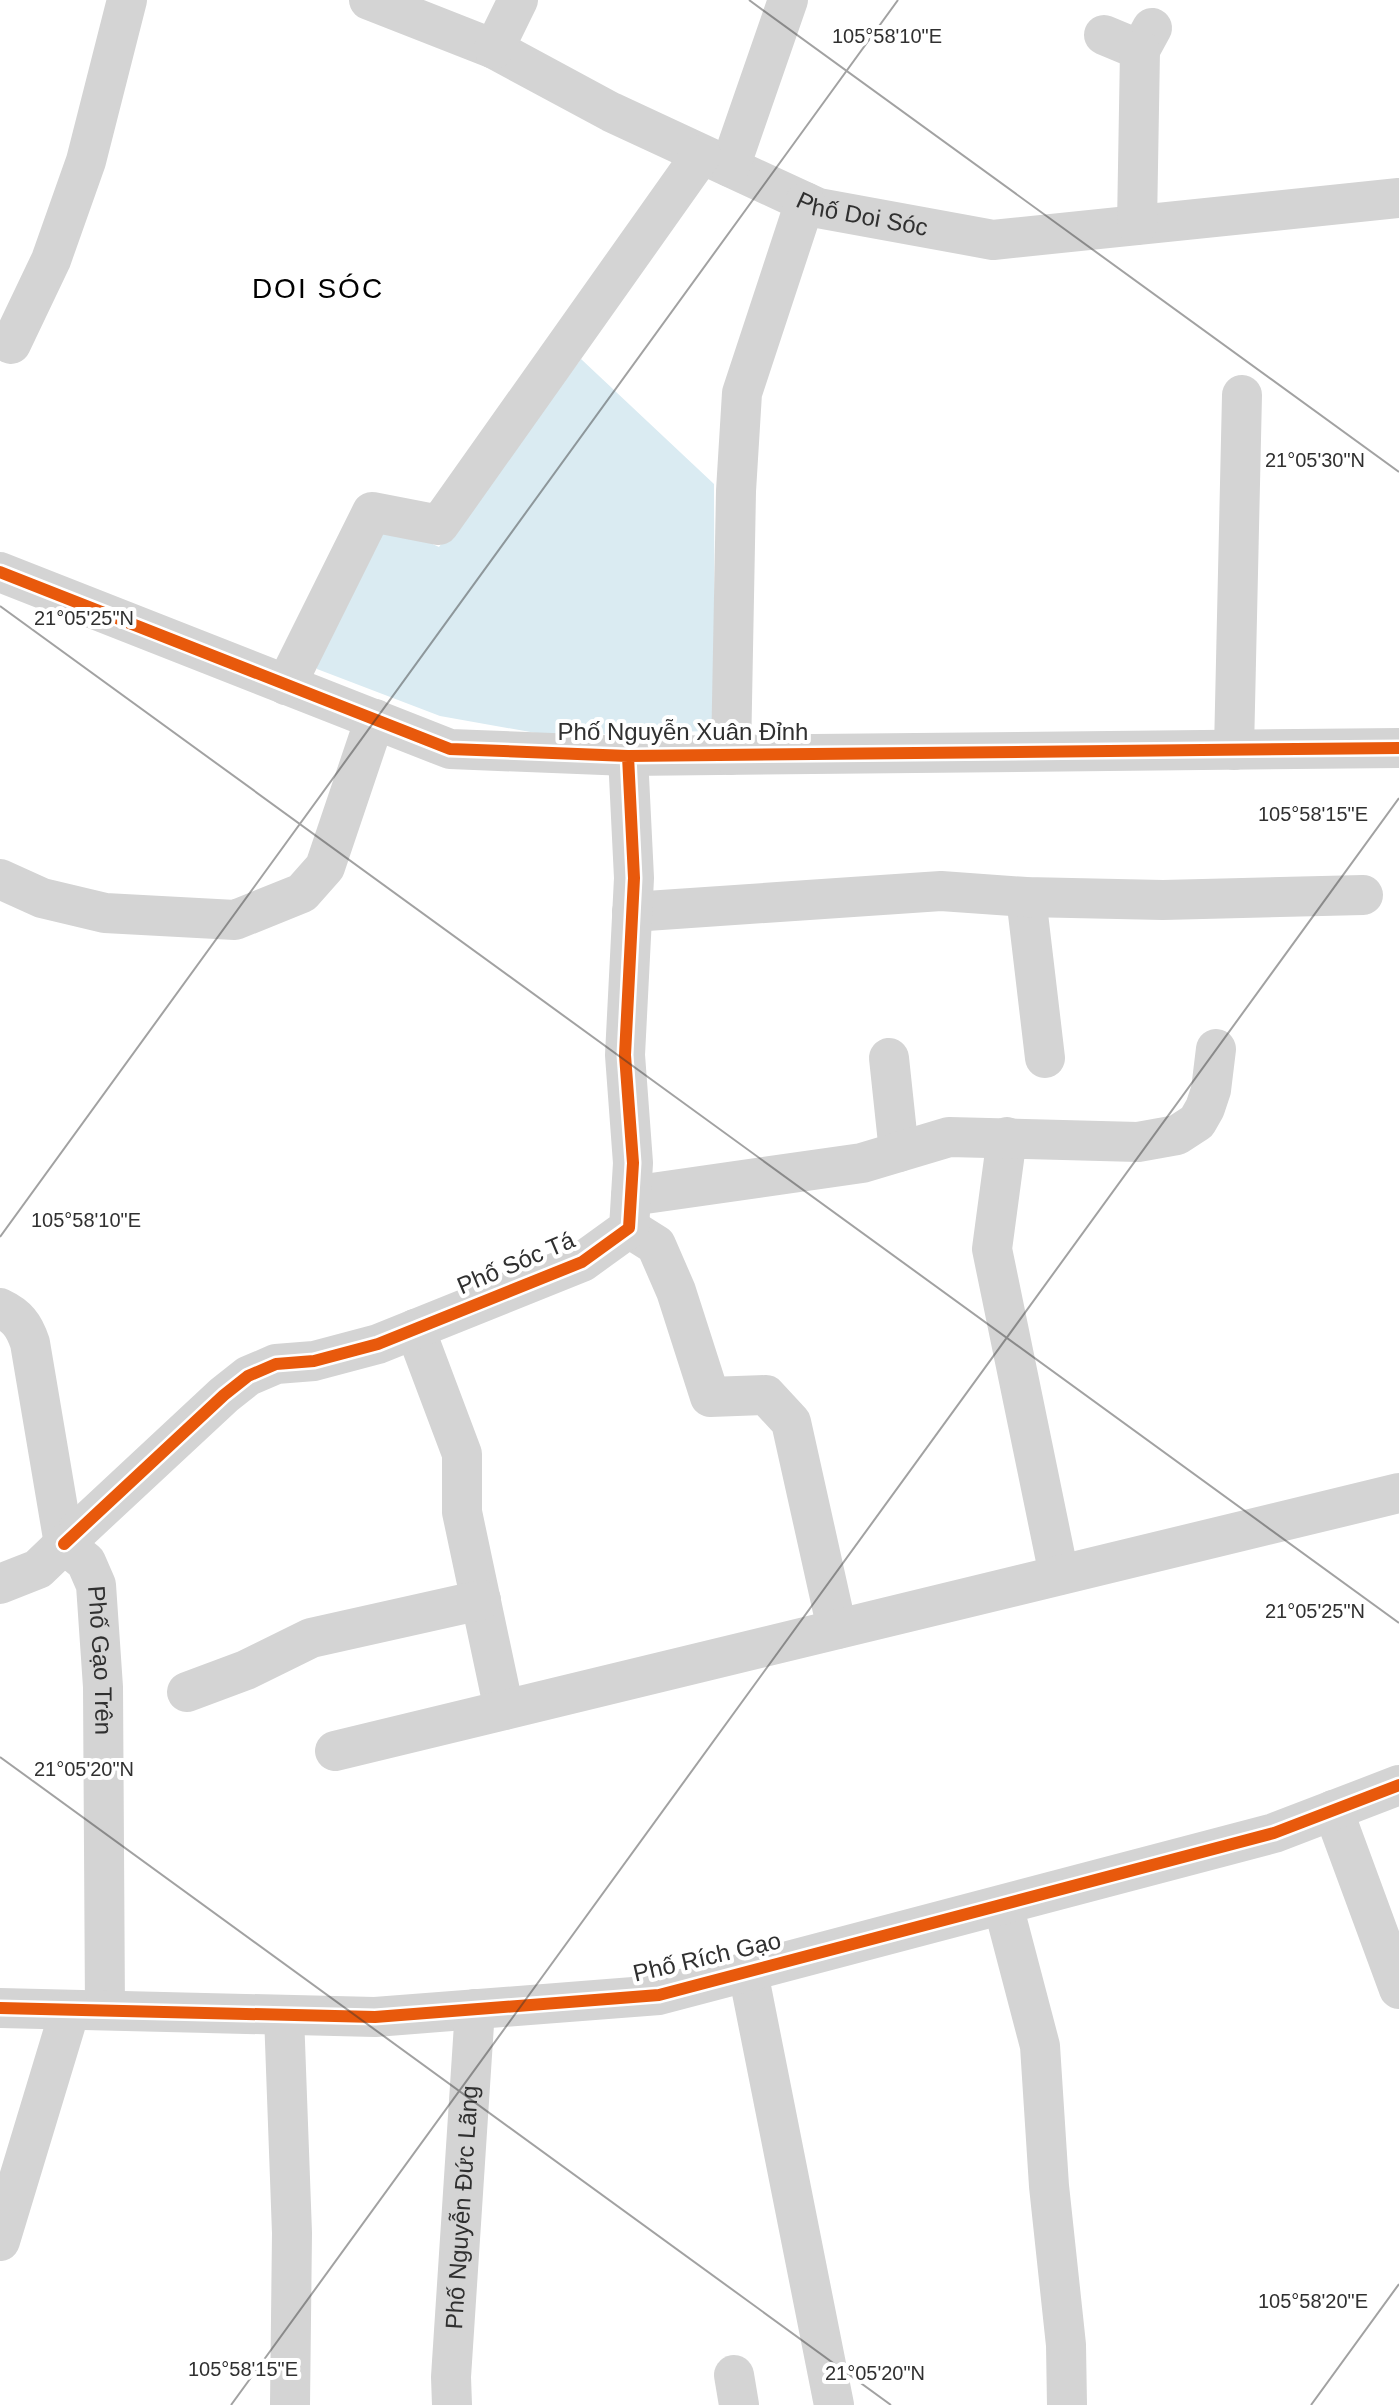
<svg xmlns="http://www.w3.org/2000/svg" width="1399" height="2405" font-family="Arial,sans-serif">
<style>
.water{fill:#daebf2}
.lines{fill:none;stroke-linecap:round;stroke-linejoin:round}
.minor{stroke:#d4d4d4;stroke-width:40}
.cycleway-casing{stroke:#fff;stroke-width:17}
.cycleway{stroke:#e8590c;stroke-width:12}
.ticks{fill:none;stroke:#303030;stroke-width:2;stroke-opacity:0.45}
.labels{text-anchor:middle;stroke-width:8;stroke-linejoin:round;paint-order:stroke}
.street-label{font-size:24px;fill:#303030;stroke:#fff}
.quarter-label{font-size:28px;letter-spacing:2px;fill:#000;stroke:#fff}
.ticks-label{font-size:20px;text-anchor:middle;fill:#303030;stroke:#fff;stroke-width:8;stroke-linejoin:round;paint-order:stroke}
</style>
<rect width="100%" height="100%" fill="#fff"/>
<!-- water -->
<path class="water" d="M581 359 714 484 715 723 707 731 553 736 440 716 317 669 312 654 387 523 439 547Z"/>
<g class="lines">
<!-- minor -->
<g class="minor">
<path id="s1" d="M369 0 494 49 611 112 818 208 993 240 1399 198"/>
<path d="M1104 35 1140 50 1152 28"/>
<path d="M494 49 518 0"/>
<path d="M730 167 788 0"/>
<path d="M1137 225 1140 50"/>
<path d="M11 344 51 260 86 161 127 0"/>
<path d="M0 572 450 749 628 756 1399 748"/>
<path d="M286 685 372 512 439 525 701 155"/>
<path d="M1234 750 1242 395"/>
<path d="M731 755 736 491 742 393 805 202"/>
<path d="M0 879 42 898 105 913 235 920 302 893 325 867 375 719"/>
<path d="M1026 897 1045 1058"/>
<path d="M632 912 941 891 1026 897 1163 900 1363 895"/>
<path d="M889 1058 899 1152"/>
<path d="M1007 1137 992 1249 1059 1575"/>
<path d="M631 1196 862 1163 949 1137 1138 1142 1177 1135 1197 1122 1205 1108 1211 1090 1216 1049"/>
<path d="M629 1228 656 1245 676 1291 710 1397 766 1395 791 1422 837 1629"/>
<path d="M0 1308C17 1316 24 1325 30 1343L64 1544"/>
<path d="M415 1329 462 1454V1512L504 1710"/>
<path d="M64 1544 224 1395 248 1376 276 1364 314 1361 378 1344 582 1262 629 1228 633 1163 625 1055 634 878 628 756"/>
<path id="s2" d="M0 1584 38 1569 64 1544 86 1562 96 1585 103 1687 105 2010"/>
<path d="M187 1692 246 1670 311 1638 481 1600"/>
<path d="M335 1751 1399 1493"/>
<path d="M1333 1810 1399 1989"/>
<path d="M1003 1905 1040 2046 1049 2186 1066 2345 1067 2405"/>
<path d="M748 1972 834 2405"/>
<path d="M0 2008 375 2017 659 1995 1274 1833 1399 1785"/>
<path d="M284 2015 292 2233 290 2405"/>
<path d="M0 2241 70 2010"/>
<path d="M734 2375 739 2405"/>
<path id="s3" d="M452 2405 451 2377 475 2009"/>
</g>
<!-- cycleway casing -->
<g class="cycleway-casing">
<path id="cycleway" d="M0 572 450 749 628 756 1399 748
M64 1544 224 1395 248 1376 276 1364 314 1361 378 1344 582 1262 629 1228 633 1163 625 1055 634 878 628 756
M0 2008 375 2017 659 1995 1274 1833 1399 1785"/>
</g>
<!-- cycleway -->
<use href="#cycleway" class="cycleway"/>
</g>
<!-- ticks -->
<path class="ticks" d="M749 0 1399 472M0 606 1399 1623M0 1237 898 0M0 1757 891 2405M231 2405 1399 798M1311 2405 1399 2284"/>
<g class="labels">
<!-- street labels -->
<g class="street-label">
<text dy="8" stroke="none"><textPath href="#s1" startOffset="540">Phố Doi Sóc</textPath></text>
<text x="683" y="740">Phố Nguyễn Xuân Đỉnh</text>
<text transform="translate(516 1263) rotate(-23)" y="8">Phố Sóc Tá</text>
<text dy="8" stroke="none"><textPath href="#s2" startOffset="206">Phố Gạo Trên</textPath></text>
<text transform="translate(707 1957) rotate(-13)" y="8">Phố Rích Gạo</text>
<text dy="8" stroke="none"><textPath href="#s3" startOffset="198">Phố Nguyễn Đức Lãng</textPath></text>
</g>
<!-- quarter labels -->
<g class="quarter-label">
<text x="318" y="298">DOI SÓC</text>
</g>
</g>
<g class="ticks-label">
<text x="887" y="43">105°58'10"E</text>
<text x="1315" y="467">21°05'30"N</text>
<text x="84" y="625">21°05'25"N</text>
<text x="1313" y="821">105°58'15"E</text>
<text x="86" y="1227">105°58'10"E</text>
<text x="1315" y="1618">21°05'25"N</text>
<text x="84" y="1776">21°05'20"N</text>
<text x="1313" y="2308">105°58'20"E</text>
<text x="243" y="2376">105°58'15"E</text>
<text x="875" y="2380">21°05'20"N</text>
</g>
</svg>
